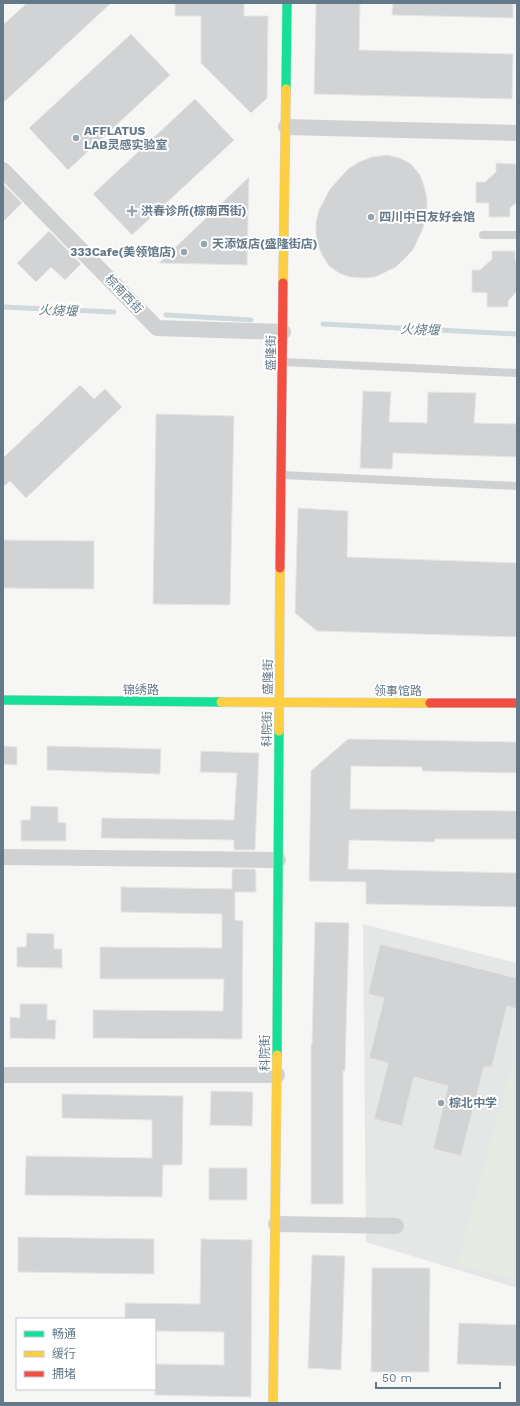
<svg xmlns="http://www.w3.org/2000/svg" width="520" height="1406" font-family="'Work Sans','Noto Sans SC',sans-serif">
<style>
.built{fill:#e5e6e6}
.park{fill:#e6eae3}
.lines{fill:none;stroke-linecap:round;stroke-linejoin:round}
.stream{stroke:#d0d9dc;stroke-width:5}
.building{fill:#d2d3d4;stroke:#e6e6e4}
.fast-casing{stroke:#d1d3d5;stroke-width:10}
.slow-casing{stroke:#d1d3d5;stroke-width:10}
.jam-casing{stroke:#d1d3d5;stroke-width:10}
.lane{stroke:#d0d1d2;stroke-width:8}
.street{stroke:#d0d1d2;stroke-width:16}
.fast{stroke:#16e098;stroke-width:9}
.slow{stroke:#ffcf43;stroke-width:9}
.jam{stroke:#f24e42;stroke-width:9}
.poi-dot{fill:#96a4ae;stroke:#fff;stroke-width:1.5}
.labels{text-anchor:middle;stroke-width:4;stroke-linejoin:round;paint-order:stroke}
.poi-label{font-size:12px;font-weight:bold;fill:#637888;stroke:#fff;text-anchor:start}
.street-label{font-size:12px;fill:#637888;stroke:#fff}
.water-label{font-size:13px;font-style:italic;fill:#5f7b84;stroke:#fff}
</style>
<rect width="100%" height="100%" fill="#f6f6f5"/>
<!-- built -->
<path class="built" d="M363 924 517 963V1288L366 1242Z"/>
<!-- park -->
<path class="park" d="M515 1052 517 1053V1280L457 1264Z"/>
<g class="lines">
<!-- stream -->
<path class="stream" d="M3 307 114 312
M166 315 251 320
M323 324 517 334"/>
</g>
<!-- building -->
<path class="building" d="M27 3H111L3 103V25Z
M175 3H244V16H268L267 98 251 113 201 63V16H175Z
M316 3H360L359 50 513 54 512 99 314 94Z
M393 3H513V18L392 15Z
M131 34 170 75 68 170 29 128Z
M195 99 234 140 132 235 93 194Z
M386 155 400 158 411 164 420 175 424 186 427 198V213L423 228 413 250 396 267 375 277 363 278 350 277 339 273 329 266 322 255 318 245 316 234V222L319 210 330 189 348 169 359 162 372 157Z
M496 163 516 164 517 202 510 208V217H489V203H476V182H485L496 172Z
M249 177 247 265 159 263Z
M3 184 22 203 3 222Z
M49 231 81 264 65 280 51 267 36 282 17 263Z
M492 251H515V260L517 262V291L508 301V307H487V293L472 292V270H480L492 259Z
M80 385 94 399 105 389 122 407 26 498 10 481 3 487V458Z
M363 391 391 392 389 422 427 423 428 392 476 393 474 423 517 424V457L393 453 392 469 360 468Z
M156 414 234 416 230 605 153 604Z
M298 508 348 511 347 557 517 563V637L317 631 295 613Z
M3 540 94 541V589L3 588Z
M348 739 517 742V773L422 771V767L351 766 350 809 517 811V839H435L434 842 349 840 348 869 517 873V907L366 904V882L309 881 311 771Z
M3 746 17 747V765L3 764Z
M47 746 161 749 160 774 47 770Z
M201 751 259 753 255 850H234V840L101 838 102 818 234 820 237 773 200 772Z
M31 806 58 807V822L66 823V841H21V820H30Z
M234 869H255V871H256V892H235V920L243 921 242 1039 93 1038V1010L223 1011 224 979H100V947L222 948V914L121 912V887L232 889V870Z
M315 922 349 923 345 1071H343V1204H311V1044H312Z
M27 933 54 934V949H62V968L17 967V947H26Z
M380 944 517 978V1009L507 1006 492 1067H484L461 1156 433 1149 448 1086 414 1077 402 1126 374 1119 388 1063 369 1058 384 998 368 994Z
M20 1004H47V1020H56L55 1039 10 1038V1017L20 1018Z
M211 1091 253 1092 252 1126 210 1125Z
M62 1094 183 1096 182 1165H163L162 1197 25 1195 26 1156 152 1158V1120L62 1118Z
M209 1168H247V1200H209Z
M18 1237 154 1239V1274L18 1272Z
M201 1239 252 1240 251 1397 155 1395V1364L224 1365V1332L155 1331V1319H125V1303L200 1304Z
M312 1255 345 1256 341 1370 308 1368Z
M372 1268H430L429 1372H371Z
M459 1323 517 1325V1366L457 1364Z"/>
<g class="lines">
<!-- fast casing -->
<g class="fast-casing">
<path id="fast" d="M286 89 287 3
M3 700 221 702
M277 1055 279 731"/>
</g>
<!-- slow casing -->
<g class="slow-casing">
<path id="slow" d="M283 283 286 89
M221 702 430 703
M279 731 280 568
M273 1403 277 1055"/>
</g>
<!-- jam casing -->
<g class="jam-casing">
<path id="jam" d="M280 568 283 283
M430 703H517"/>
</g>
<!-- lane -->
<path class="lane" d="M483 235H517
M284 362 517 373
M282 475 517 486"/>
<!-- street -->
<path class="street" d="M286 127 517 133
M3 170 157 328 283 332
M3 857 278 860
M3 1075H277
M276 1224 396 1226"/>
<!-- fast -->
<use href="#fast" class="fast"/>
<!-- slow -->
<use href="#slow" class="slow"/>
<!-- jam -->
<use href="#jam" class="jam"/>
</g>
<!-- markers -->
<g class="poi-dot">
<circle cx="76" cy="138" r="4"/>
<path d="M130 205h4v4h4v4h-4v4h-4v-4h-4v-4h4z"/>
<circle cx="371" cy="217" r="4"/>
<circle cx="204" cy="244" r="4"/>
<circle cx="184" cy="252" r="4"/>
<circle cx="441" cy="1103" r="4"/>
</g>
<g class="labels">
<!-- poi labels -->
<g class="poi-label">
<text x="84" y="135">AFFLATUS<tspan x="84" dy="14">LAB灵感实验室</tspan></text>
<text x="141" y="215">洪春诊所(棕南西街)</text>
<text x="379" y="221">四川中日友好会馆</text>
<text x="212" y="248">天添饭店(盛隆街店)</text>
<text x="176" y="256" text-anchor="end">333Cafe(美领馆店)</text>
<text x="449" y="1107">棕北中学</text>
</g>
<!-- street labels -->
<g class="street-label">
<text transform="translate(124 294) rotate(46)" y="4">棕南西街</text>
<text transform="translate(271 353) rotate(-89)" y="4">盛隆街</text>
<text transform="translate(268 677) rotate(-89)" y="4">盛隆街</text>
<text x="141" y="694">锦绣路</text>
<text x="398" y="695">领事馆路</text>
<text transform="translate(267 729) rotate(-89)" y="4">科院街</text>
<text transform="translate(265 1053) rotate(-90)" y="4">科院街</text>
</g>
<!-- water labels -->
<g class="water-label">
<text transform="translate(58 310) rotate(3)" y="5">火烧堰</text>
<text transform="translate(420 329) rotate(3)" y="5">火烧堰</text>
</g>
</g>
<!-- border -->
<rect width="520" height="1406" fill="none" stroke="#637888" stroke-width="8"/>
<!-- legend -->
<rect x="16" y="1318" width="140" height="72" fill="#ffffff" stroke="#c1c9cf"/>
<rect x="24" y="1331" width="20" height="6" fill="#16e098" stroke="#c1c9cf"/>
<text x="52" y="1338" font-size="12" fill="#637888">畅通</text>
<rect x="24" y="1351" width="20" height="6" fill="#ffcf43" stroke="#c1c9cf"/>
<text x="52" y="1358" font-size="12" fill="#637888">缓行</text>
<rect x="24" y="1371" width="20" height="6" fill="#f24e42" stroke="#c1c9cf"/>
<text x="52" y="1378" font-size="12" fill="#637888">拥堵</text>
<!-- scale -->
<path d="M376 1382v6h124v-6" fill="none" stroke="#637888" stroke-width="2"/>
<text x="382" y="1382" font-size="12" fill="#637888" stroke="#ffffff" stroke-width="3" paint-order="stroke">50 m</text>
</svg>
